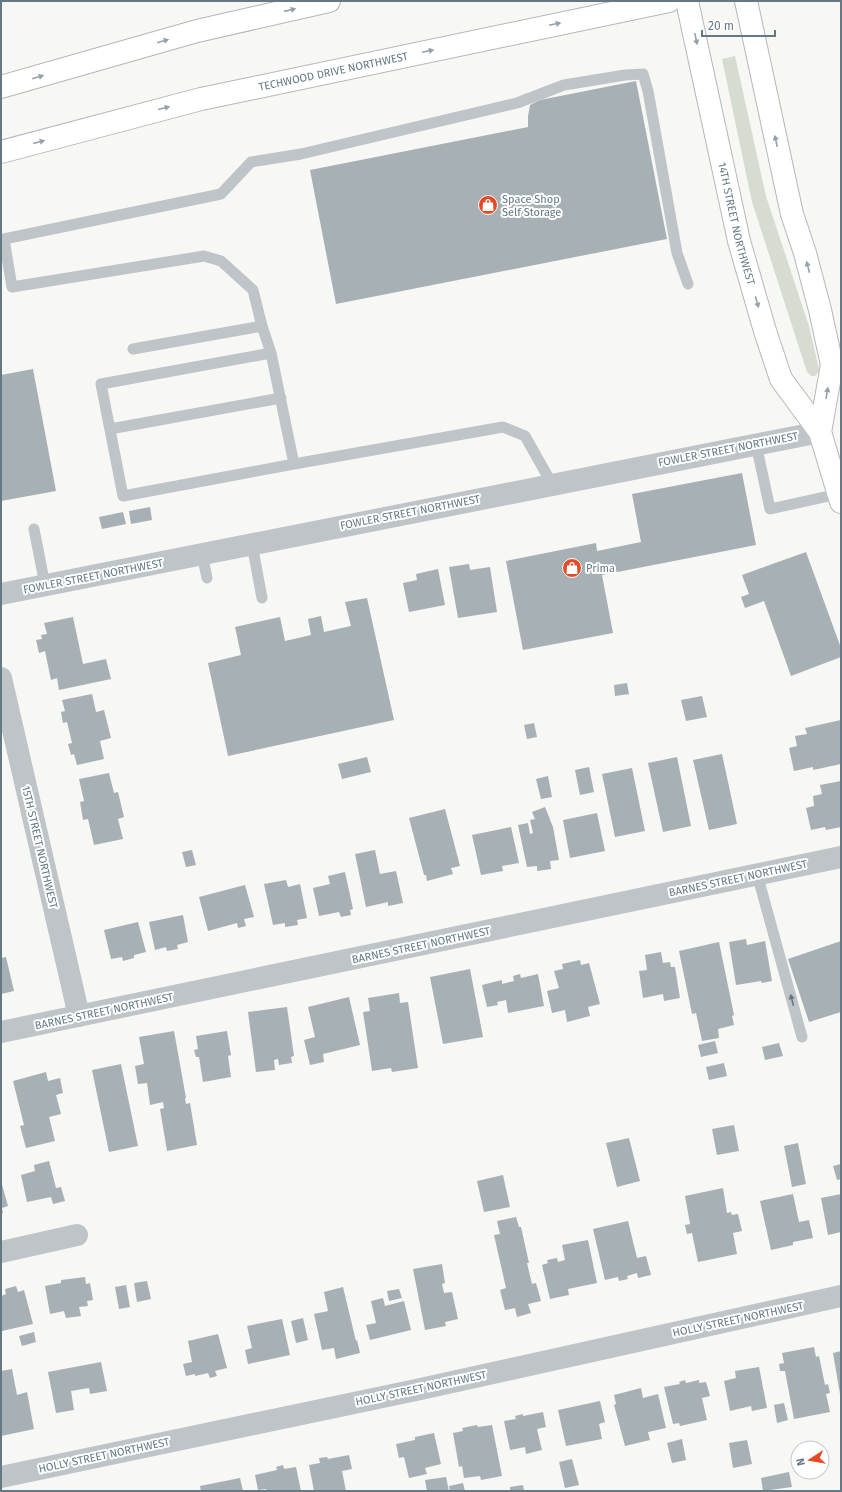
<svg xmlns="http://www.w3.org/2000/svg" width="842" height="1492" font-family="'Fira Sans',sans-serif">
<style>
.green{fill:#d7dcd3}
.building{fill:#a7b0b5}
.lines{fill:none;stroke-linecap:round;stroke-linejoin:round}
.secondary-casing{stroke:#b2b8bc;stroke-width:24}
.primary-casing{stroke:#b3b8bc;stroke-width:24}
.highway-casing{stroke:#b3b7ba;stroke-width:24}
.lane{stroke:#bfc4c8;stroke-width:11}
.street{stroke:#bfc4c8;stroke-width:22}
.secondary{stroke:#fff;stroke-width:22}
.primary{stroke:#fff;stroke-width:22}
.highway{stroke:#fff;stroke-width:22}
.oneway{fill:#93a1aa}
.oneway2{fill:#657985}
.labels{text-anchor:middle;stroke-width:4;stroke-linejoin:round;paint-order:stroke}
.street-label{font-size:11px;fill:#657985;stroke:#fff}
.poi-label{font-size:11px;fill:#657985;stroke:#fff;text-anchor:start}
</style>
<rect width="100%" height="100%" fill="#f7f7f4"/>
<!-- green -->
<path class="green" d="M735 56 766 196 809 326 819 369V372L815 376H811L807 372 752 202 722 59Z"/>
<!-- building -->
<path class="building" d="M636 81 667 239 336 304 310 170 528 127V116L530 105 540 100Z
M33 369 56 491 1 501V375Z
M742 473 756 545 602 575 613 633 523 650 506 561 596 543 597 551 641 542 632 494Z
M150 507 152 520 131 524 129 511Z
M123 512 126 524 102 529 99 517Z
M806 552 841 648V657L791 676 764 601 745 608 741 597 749 594 742 575Z
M469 564 470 570 490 567 497 612 458 618 449 567Z
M438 569 445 605 409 612 403 583 417 580 416 574Z
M367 598 394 720 228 756 208 663 241 655 235 627 280 617 285 641 311 635 308 619 321 616 324 632 351 626 345 602Z
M73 617 83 664 106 659 111 679 59 690 57 678 51 680 45 651 39 653 36 640 42 639 41 635 47 634 44 623Z
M627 683 629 694 615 696 614 685Z
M92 694 96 712 104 710 111 738 100 741 104 759 77 765 74 754 71 755 68 744 72 743 67 722 63 723 61 712 65 711 62 700Z
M702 696 707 717 686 721 681 700Z
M841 720V764L813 770V767L794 771 789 748 797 746 795 736 807 734 805 728Z
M534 723 537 737 527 739 524 725Z
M722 754 737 824 709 830 693 760Z
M367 757 371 772 342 779 338 764Z
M677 757 691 826 663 832 648 763Z
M589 767 594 792 580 795 575 770Z
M632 768 645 831 615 837 602 774Z
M109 773 114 793 118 792 124 817 118 819 123 839 94 845 88 819 83 820 80 802 84 801 79 779Z
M548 776 552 797 541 799 536 779Z
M841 781V827L826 830 825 827 811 830 806 808 814 806 813 796 822 794 820 785Z
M545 807 553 827 559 860 550 861 551 869 537 871V866L527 867 518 825 528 823 530 834 533 833 530 820 535 819 532 812Z
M445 809 460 866 451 868 453 874 427 881 426 875H424L409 818Z
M597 813 605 851 570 858 563 820Z
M511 827 519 863 502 866 503 871 481 875 472 835Z
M192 850 196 865 186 867 182 852Z
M375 850 380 874 396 871 403 903 388 906V902L366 907 355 854Z
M345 872 353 909 350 910 351 915 341 917 339 912 319 916 313 888 330 884 328 876Z
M286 880 288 887 300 884 307 918 297 920 298 925 285 927V923L273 925 264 884Z
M245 885 254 917 244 919 246 926 238 928 237 923 208 931 199 897Z
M183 915 188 942 177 945 178 949 167 951 166 947 155 950 149 922Z
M138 922 146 952 134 955V958L123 961 122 957 111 959 104 930Z
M746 939 747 945 765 941 772 981 762 983 761 981 736 985 729 942Z
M841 941V1012L809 1022 788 959Z
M719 942 734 1015 732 1016 734 1025 718 1029 719 1038 702 1041 696 1013 692 1014 679 951Z
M661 952 663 963 670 962 671 967H675L680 998 664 1001 663 994 643 998 639 971 647 970 645 955Z
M6 957 14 991 1 994V958Z
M580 960 581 965 589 963 600 1004 588 1007 590 1016 567 1022 565 1010 552 1013 547 991 559 988 554 971 563 969 562 964Z
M470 969 483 1037 443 1044 430 977Z
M520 974 521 978 538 974 544 1006 508 1013 506 1000 497 1002 498 1005 487 1007 482 985 502 980V984L514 981 513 976Z
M399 993 400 1003 408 1002 418 1068 392 1072 391 1068 372 1071 363 1012 370 1011 368 998Z
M349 997 360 1045 323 1054 324 1062 310 1065 304 1040 315 1037 308 1007Z
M287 1007 294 1056 291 1057 292 1063 279 1065 278 1059 274 1060 275 1070 256 1072 248 1012Z
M174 1031 186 1098H185L186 1104 190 1103 197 1145 167 1151 160 1109 164 1108 163 1102 150 1105 147 1083 138 1084 135 1066 144 1064 139 1037Z
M227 1031 231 1055 228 1056 231 1077 203 1082 199 1057H196L194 1050 198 1049 196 1036Z
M715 1041 718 1053 701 1057 698 1045Z
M779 1043 783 1056 765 1060 762 1047Z
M724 1063 727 1076 709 1080 706 1067Z
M121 1064 138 1146 109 1152 92 1070Z
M46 1072 48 1081 60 1078 63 1093 56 1095 61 1114 49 1117 55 1141 26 1148 20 1126 24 1125 13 1081Z
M734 1125 739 1151 717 1155 712 1129Z
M629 1138 640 1181 617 1187 606 1143Z
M798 1143 806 1184 792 1187 784 1146Z
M49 1161 56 1188 61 1187 65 1201 53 1204 51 1197 27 1202 21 1175 35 1171 34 1165Z
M841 1164V1179L837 1180 833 1166Z
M503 1175 510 1207 484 1212 477 1181Z
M1 1181 8 1206 2 1208 3 1213H1Z
M723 1188 727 1213 731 1212 732 1215 738 1214 742 1231 733 1233 737 1254 698 1262 692 1233 687 1234 685 1225 690 1224 685 1196Z
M793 1194 799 1222 809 1220 813 1238 793 1242V1245L771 1250 760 1201Z
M841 1194V1232L828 1235 821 1198Z
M516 1217 519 1227H521L529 1263H527L532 1284 536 1283 541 1301 528 1304 531 1313 517 1317 515 1308 505 1310 500 1290 506 1288 494 1235 500 1234 497 1221Z
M628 1221 637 1258 646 1256 651 1275 638 1278 637 1273 627 1276 628 1279 619 1281 618 1277 605 1280 593 1229Z
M588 1240 597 1283 568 1289 569 1295 550 1299 542 1265 548 1263 547 1260 557 1258 558 1262 565 1260 562 1245Z
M442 1264 445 1283 442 1284 444 1293 452 1292 458 1319 445 1322 446 1326 425 1330 413 1269Z
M85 1277 86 1284 90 1283 93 1300 87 1301 88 1306 79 1307 81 1316 66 1318 64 1311 50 1314 45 1286 61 1283V1280Z
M147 1281 151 1299 137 1302 134 1283Z
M126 1285 130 1307 119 1309 115 1287Z
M16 1286 18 1292 24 1290 33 1324 2 1331 1 1325V1296L6 1294 5 1289Z
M343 1287 356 1341 357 1340 360 1353 336 1359 334 1348 322 1350 314 1314 328 1311 324 1292Z
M399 1289 402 1298 389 1301 387 1291Z
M383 1298 385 1306 404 1301 411 1330 370 1340 366 1325 376 1323 371 1301Z
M303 1318 308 1340 296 1343 291 1321Z
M282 1319 290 1355 248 1364 245 1350 252 1348 247 1326Z
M34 1332 36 1342 22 1346 19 1336Z
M218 1334 227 1368 215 1371 217 1376 210 1378 208 1373 195 1376V1374L186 1376 183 1364 192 1362 188 1341Z
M814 1347 816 1357 819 1356 825 1385 828 1384 830 1393 826 1394 830 1412 794 1419 785 1371H780L779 1364 784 1363 782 1353Z
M841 1351V1394H840L833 1353Z
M101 1362 107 1391 90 1394 89 1388 71 1391 74 1410 56 1413 48 1372Z
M759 1367 767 1408 752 1411 751 1406 730 1411 724 1381 736 1378 735 1371Z
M12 1369 17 1395 27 1392 34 1429 1 1436V1371Z
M685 1380 686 1383 699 1380V1383L706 1382 710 1396 702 1398 707 1420 680 1426 679 1423 673 1424 664 1387 680 1384 679 1382Z
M641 1388 643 1398 658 1394 666 1428 648 1432 650 1440 625 1446 614 1405 616 1404 614 1395Z
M600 1401 605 1422 599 1424 602 1439 566 1446 558 1410Z
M784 1403 788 1420 777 1423 774 1405Z
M543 1412 546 1427 537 1429 542 1450 526 1454 525 1447 510 1450 504 1421 516 1419 515 1416 523 1414V1416Z
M477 1425 478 1427 492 1425 502 1476 481 1480 480 1476 464 1478 462 1466 459 1467 453 1433 463 1431 462 1428Z
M434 1433 441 1464 425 1468 427 1474 409 1478 404 1457 399 1458 396 1444 415 1440V1437Z
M682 1439 686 1460 672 1463 667 1443Z
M747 1440 752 1464 733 1468 729 1443Z
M349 1455 352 1469 342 1471 346 1491H314L309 1465 320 1463 319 1458 327 1457 328 1459Z
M572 1459 579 1485 565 1488 559 1462Z
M283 1465 284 1469 296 1467 301 1491H267L266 1489 258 1490 255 1475 277 1470 276 1467Z
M789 1472 792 1487 763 1491 761 1478Z
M446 1477 449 1491H427L425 1480Z
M240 1478 243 1491H201L200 1486Z
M463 1483 465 1491H450L449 1486Z
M523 1485 524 1491H510V1487Z"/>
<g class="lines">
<!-- secondary casing -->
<g class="secondary-casing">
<g id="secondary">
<path id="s1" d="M1 152 201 99 669 1"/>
</g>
</g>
<!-- primary casing -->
<g class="primary-casing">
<g id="primary">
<path id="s2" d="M687 1 739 241 765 331 781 379 820 432 841 502"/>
<path d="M746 1 792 214 805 253 820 310 832 365 820 432"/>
</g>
</g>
<!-- highway casing -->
<g class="highway-casing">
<path id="highway" d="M1 87 197 31 329 1"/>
</g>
<!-- lane -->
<path class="lane" d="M133 349 262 326
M271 353 101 384 123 496 294 464 503 427 525 436 552 484
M110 429 281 398
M756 444 770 509 838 494
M294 464 271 353 262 326 253 290 221 261 204 256 12 287 4 239 221 194 251 162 301 154 517 103 564 85 625 75 643 74 648 91 677 253 688 284
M34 529 45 585
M252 544 262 598
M202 554 207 578
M757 874 802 1037"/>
<!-- street -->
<path class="street" d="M1 594 820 432
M1 678 79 1016
M1 1032 841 857
M1 1252 77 1235
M1 1477 416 1390 841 1296"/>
<!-- secondary -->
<use href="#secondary" class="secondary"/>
<!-- primary -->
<use href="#primary" class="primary"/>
<!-- highway -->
<use href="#highway" class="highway"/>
</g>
<!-- one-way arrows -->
<defs><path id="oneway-solid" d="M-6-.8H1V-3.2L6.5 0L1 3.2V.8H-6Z"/></defs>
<g class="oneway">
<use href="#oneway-solid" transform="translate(290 10) rotate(-13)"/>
<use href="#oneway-solid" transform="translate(555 24) rotate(-12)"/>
<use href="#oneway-solid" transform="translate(696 39) rotate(78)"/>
<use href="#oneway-solid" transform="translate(163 41) rotate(-16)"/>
<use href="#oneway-solid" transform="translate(428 51) rotate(-12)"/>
<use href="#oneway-solid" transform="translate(38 77) rotate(-16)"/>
<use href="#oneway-solid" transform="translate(164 108) rotate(-14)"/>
<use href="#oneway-solid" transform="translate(776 141) rotate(-102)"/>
<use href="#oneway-solid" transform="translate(39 142) rotate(-15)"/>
<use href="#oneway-solid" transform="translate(808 267) rotate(-105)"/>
<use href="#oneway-solid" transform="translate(757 302) rotate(74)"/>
<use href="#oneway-solid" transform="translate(827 393) rotate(-80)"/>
</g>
<use class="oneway2" href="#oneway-solid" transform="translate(792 1000) rotate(-105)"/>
<!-- icons -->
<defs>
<g id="shop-disc" transform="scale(1)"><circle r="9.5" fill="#e64a25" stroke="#fff"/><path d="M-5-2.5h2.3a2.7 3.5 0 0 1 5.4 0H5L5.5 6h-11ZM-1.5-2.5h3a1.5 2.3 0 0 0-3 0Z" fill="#fff"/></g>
</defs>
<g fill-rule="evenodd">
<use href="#shop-disc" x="488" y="205"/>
<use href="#shop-disc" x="572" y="568"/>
</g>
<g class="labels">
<!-- street labels -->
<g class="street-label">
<text dy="4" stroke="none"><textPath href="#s1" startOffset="342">TECHWOOD DRIVE NORTHWEST</textPath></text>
<text dy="4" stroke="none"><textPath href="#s2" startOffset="228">14TH STREET NORTHWEST</textPath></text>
<text transform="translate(728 449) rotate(-11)" y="4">FOWLER STREET NORTHWEST</text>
<text transform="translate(410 512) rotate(-11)" y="4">FOWLER STREET NORTHWEST</text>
<text transform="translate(93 576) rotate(-11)" y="4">FOWLER STREET NORTHWEST</text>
<text transform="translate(40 847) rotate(77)" y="4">15TH STREET NORTHWEST</text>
<text transform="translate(738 878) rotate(-12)" y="4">BARNES STREET NORTHWEST</text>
<text transform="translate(421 945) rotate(-12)" y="4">BARNES STREET NORTHWEST</text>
<text transform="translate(104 1011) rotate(-12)" y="4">BARNES STREET NORTHWEST</text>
<text transform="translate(738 1319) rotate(-12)" y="4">HOLLY STREET NORTHWEST</text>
<text transform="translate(421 1388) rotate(-12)" y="4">HOLLY STREET NORTHWEST</text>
<text transform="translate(104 1455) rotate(-12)" y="4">HOLLY STREET NORTHWEST</text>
</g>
<!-- poi labels -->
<g class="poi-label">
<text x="502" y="203">Space Shop<tspan x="502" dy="13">Self Storage</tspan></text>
<text x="586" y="572">Prima</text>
</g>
</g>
<!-- border -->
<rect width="842" height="1492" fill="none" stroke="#657985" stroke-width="4"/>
<!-- north arrow -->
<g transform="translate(810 1460) rotate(258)"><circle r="19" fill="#ffffff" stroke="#c1c9ce"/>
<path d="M0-3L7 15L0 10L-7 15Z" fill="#e64a25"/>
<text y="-6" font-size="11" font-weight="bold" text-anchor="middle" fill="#657985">N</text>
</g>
<!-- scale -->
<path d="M702 30v6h73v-6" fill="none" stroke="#657985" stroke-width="2"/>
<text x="708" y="30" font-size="12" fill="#657985" stroke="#ffffff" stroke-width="3" paint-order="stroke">20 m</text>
</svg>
